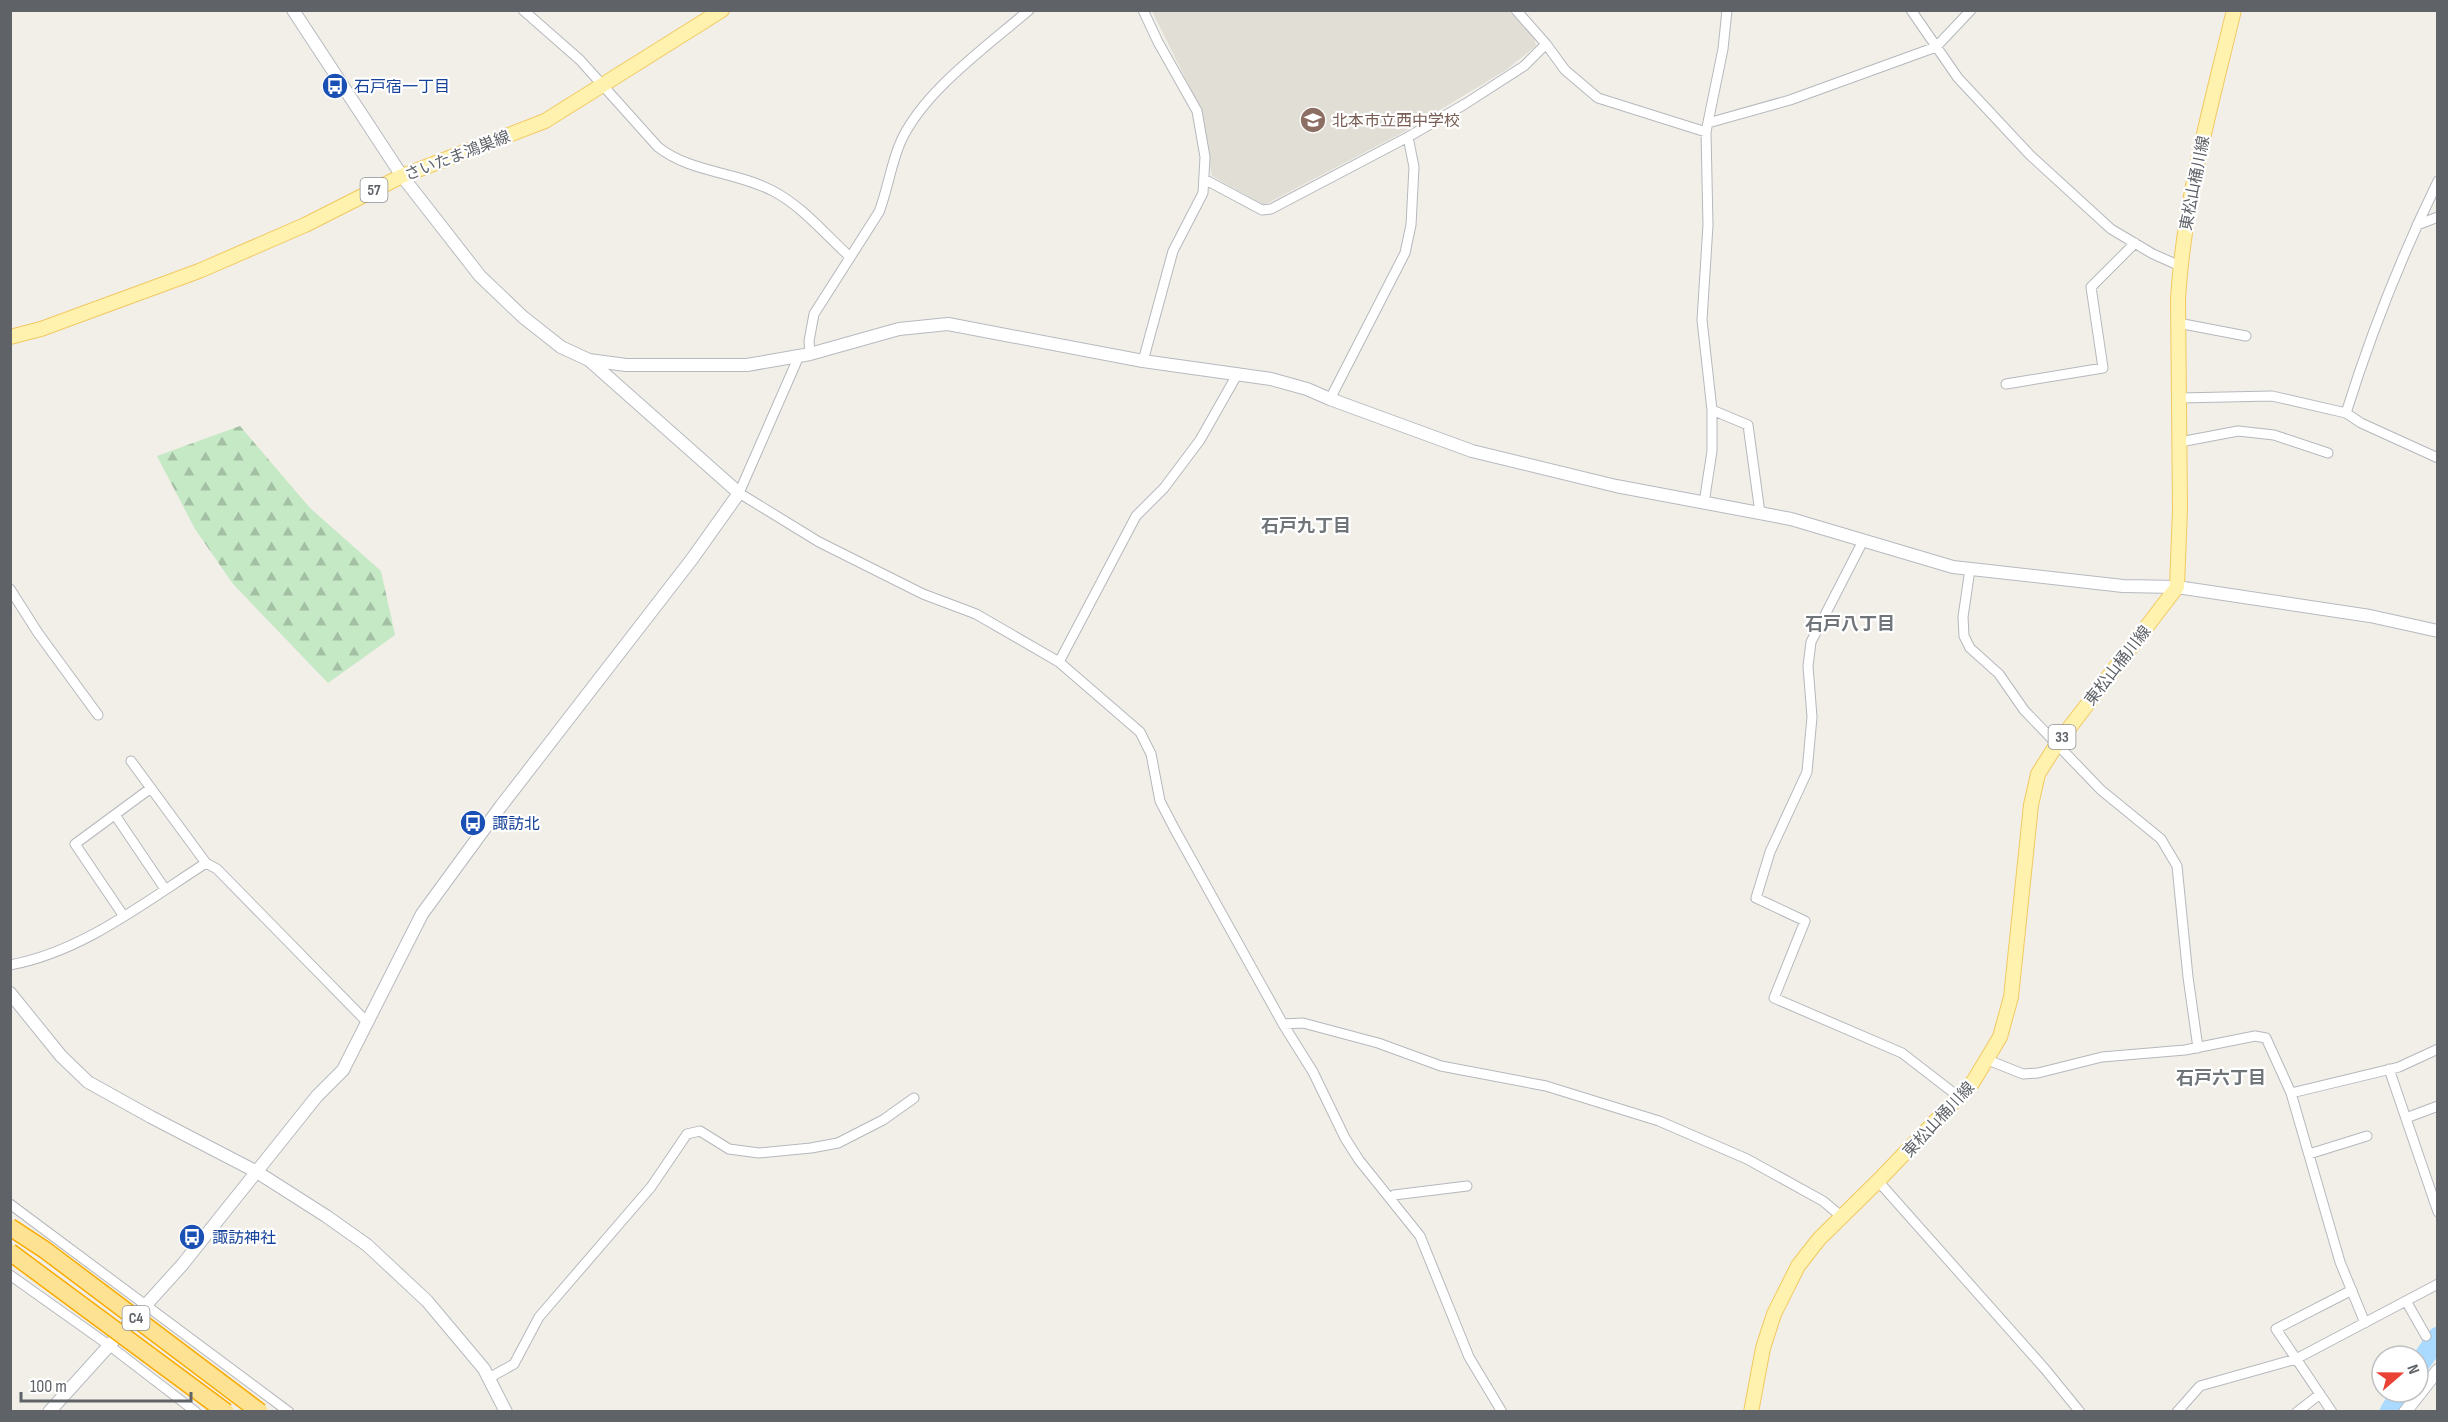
<svg xmlns="http://www.w3.org/2000/svg" width="2448" height="1422" font-family="'Sofia Sans Condensed','Noto Sans JP',sans-serif">
<style>
.education{fill:#e1ded6}
.forest{fill:url(#forest-firs)}
.lines{fill:none;stroke-linecap:round;stroke-linejoin:round}
.river{stroke:#aadaff;stroke-width:21}
.street-casing{stroke:#b5b8bc;stroke-width:11}
.secondary-casing{stroke:#b6babf;stroke-width:14}
.primary-casing{stroke:#f2c960;stroke-width:16}
.street{stroke:#fff;stroke-width:9}
.secondary{stroke:#fff;stroke-width:12}
.primary{stroke:#fff2af;stroke-width:14}
.highway-bridge-casing{stroke:#f9ab00;stroke-width:19;stroke-linecap:butt}
.highway-bridge{stroke:#fde293;stroke-width:16}
.labels{text-anchor:middle;stroke-width:4.5;stroke-linejoin:round;paint-order:stroke}
.shield{fill:#fff;stroke:#8f9295;stroke-width:1.5}
.shield-label{font-size:15px;font-weight:bold;fill:#5f6368}
.transit-label{font-size:16px;fill:#164399;stroke:#fff;text-anchor:start}
.education-label{font-size:16px;fill:#785e54;stroke:#fff;text-anchor:start}
.street-label{font-size:16px;fill:#5f6368;stroke:#fff}
.neighbourhood-label{font-size:18px;font-weight:bold;fill:#70757a;stroke:#fff}
</style>
<defs>
<pattern id="forest-firs" width="22" height="20" patternUnits="userSpaceOnUse" patternTransform="scale(1.5)"><rect width="22" height="20" fill="#c5e8c5"/><path d="M5 1l3.5 6h-7zM16 11l3.5 6h-7z" fill="#a3c0a4"/></pattern>
</defs>
<rect width="100%" height="100%" fill="#f1efe8"/>
<!-- education -->
<path class="education" d="M1152 11H1509L1534 38 1536 46 1506 70 1400 134 1264 205 1212 176 1199 106Z"/>
<!-- forest -->
<path class="forest" d="M240 426 310 508 381 571 395 635 328 683 233 584 195 529 157 456Z"/>
<g class="lines">
<!-- river -->
<path class="river" d="M2418 1366 2438 1337
M2390 1412 2402 1392"/>
<!-- street casing -->
<g class="street-casing">
<path id="street" d="M523 10 580 60 658 147C691 173 735 171 773 191 802 206 825 234 849 256
M1516 10 1546 44 1565 70 1598 98 1706 132
M1911 10 1958 78 2030 155 2111 229 2153 254 2180 266
M1708 123 1790 100 1936 47 1971 10
M1204 179 1262 210 1271 209 1408 137 1465 104 1524 66 1546 44
M2417 225 2438 217
M2178 323 2246 336
M810 354 809 341 814 314 879 212C888 189 891 163 901 141 924 91 986 47 1029 10
M799 356 739 493 819 542 923 594 976 614 1059 662 1140 732 1151 754 1160 801 1174 828 1283 1024 1313 1072 1345 1138 1359 1160 1420 1236 1469 1357 1502 1412
M1143 361 1173 251 1203 193 1205 157 1197 111 1158 42 1143 10
M2006 384 2103 368 2091 287 2135 243
M2179 398 2272 396 2346 413C2371 333 2401 257 2438 181
M1330 399 1405 253 1411 225 1414 167 1408 137
M1712 410 1748 425 1760 513
M2346 413 2361 423 2438 458
M2180 442 2238 431 2274 435 2328 453
M1704 503 1712 451V410L1702 320 1708 225 1706 132 1723 49 1727 10
M1863 541 1811 642 1808 666 1812 717 1807 772 1770 852 1756 898 1805 921 1774 998 1902 1053 1959 1097
M1970 569 1963 617 1964 636 1970 648 1999 674 2024 710 2101 790 2161 839 2177 866 2188 977 2198 1048
M10 589 38 633 98 715
M1059 662 1136 516 1164 488 1200 440 1238 373
M131 761 206 863 217 869 368 1023
M115 815 165 889
M123 915 75 844 151 788
M10 965C82 952 145 902 206 863
M1283 1024 1303 1023 1378 1043 1441 1066 1546 1086 1659 1121 1747 1159 1823 1201 1842 1217
M1988 1060 2023 1074 2038 1073 2102 1057 2185 1050 2255 1036 2266 1038 2291 1093 2340 1262 2365 1323
M2389 1069 2438 1212
M2291 1093 2399 1067 2438 1049
M2406 1118 2438 1106
M2309 1154 2367 1136
M1878 1181 2045 1369 2080 1412
M1390 1198 1394 1195 1467 1186
M10 1204 289 1412
M10 1275 110 1346 196 1412
M2406 1301 2426 1336
M489 1378 514 1364 539 1317 651 1187 687 1134 700 1131 729 1149 759 1153 811 1148 838 1143 883 1120 914 1098
M2177 1412 2200 1386 2296 1359 2438 1284
M2297 1412 2320 1394
M2332 1412 2276 1329 2352 1290"/>
</g>
<!-- secondary casing -->
<g class="secondary-casing">
<path id="secondary" d="M293 10 402 176 480 276 523 317 561 347 589 360 626 365H747L810 354 899 329 948 324 1143 361 1271 379 1307 389 1330 399 1472 451 1616 486 1791 519 1953 567 2123 586 2177 587 2370 616 2438 631
M10 993 61 1056 88 1082 151 1117 257 1172 326 1216 367 1245 427 1301 484 1369 506 1412
M49 1412 182 1265 317 1096 343 1070 422 914 501 806 692 559 739 493 589 360
M2405 1412 2438 1370"/>
</g>
<!-- primary casing -->
<g class="primary-casing">
<path id="primary" d="M10 337 41 329 199 271 305 225 402 176 545 121 722 10
M1751 1412 1763 1348 1774 1314 1798 1266 1819 1239 1878 1181 1973 1082 2000 1037 2011 997 2031 805 2038 774 2057 744 2177 587 2180 509 2178 299C2184 200 2211 106 2234 10"/>
</g>
<!-- street -->
<use href="#street" class="street"/>
<!-- secondary -->
<use href="#secondary" class="secondary"/>
<!-- primary -->
<use href="#primary" class="primary"/>
<!-- highway-bridge casing -->
<g class="highway-bridge-casing">
<path id="highway-bridge" d="M10 1227 45 1250 260 1412
M10 1252 226 1412"/>
</g>
<!-- highway-bridge -->
<use href="#highway-bridge" class="highway-bridge"/>
</g>
<!-- icons -->
<defs>
<g id="bus-disc" transform="scale(1.35)"><circle r="9.5" fill="#1a4fb4" stroke="#fff"/><path d="M-5-6H5V4H4V6H2V4H-2V6H-4V4H-5ZM-3.5-4V0h7V-4ZM-3.5 1.2v1.5H-2V1.2ZM2 1.2v1.5H3.5V1.2Z" fill="#fff"/></g>
<g id="school-disc" transform="scale(1.35)"><circle r="9.5" fill="#8d6e63" stroke="#fff"/><path d="M0-5L7-2L0 1L-7-2ZM-4 1L0 2.5L4 1V4Q0 6-4 4Z" fill="#fff"/></g>
</defs>
<g fill-rule="evenodd">
<use href="#bus-disc" x="335" y="86"/>
<use href="#school-disc" x="1313" y="120"/>
<use href="#bus-disc" x="473" y="823"/>
<use href="#bus-disc" x="192" y="1237"/>
</g>
<g class="labels">
<!-- shield labels -->
<g class="shield">
<rect x="360.5" y="178" width="27" height="24" rx="4.5"/>
<rect x="2048.5" y="725" width="27" height="24" rx="4.5"/>
<rect x="122.5" y="1306" width="27" height="24" rx="4.5"/>
</g>
<g class="shield-label">
<text x="374" y="195">57</text>
<text x="2062" y="742">33</text>
<text x="136" y="1323">C4</text>
</g>
<!-- transit labels -->
<g class="transit-label">
<text x="354" y="92">石戸宿一丁目</text>
<text x="492" y="829">諏訪北</text>
<text x="212" y="1243">諏訪神社</text>
</g>
<!-- education labels -->
<g class="education-label">
<text x="1332" y="126">北本市立西中学校</text>
</g>
<!-- street labels -->
<g class="street-label">
<text transform="translate(457 155) rotate(-21)" y="6">さいたま鴻巣線</text>
<text transform="translate(2194 183) rotate(-79)" y="6">東松山桶川線</text>
<text transform="translate(2117 665) rotate(-52)" y="6">東松山桶川線</text>
<text transform="translate(1938 1119) rotate(-47)" y="6">東松山桶川線</text>
</g>
<!-- neighbourhood labels -->
<g class="neighbourhood-label">
<text x="1306" y="532">石戸九丁目</text>
<text x="1850" y="630">石戸八丁目</text>
<text x="2221" y="1084">石戸六丁目</text>
</g>
</g>
<!-- border -->
<rect width="2448" height="1422" fill="none" stroke="#5f6368" stroke-width="24"/>
<!-- north arrow -->
<g transform="translate(2400 1374) rotate(70)"><circle r="28" fill="#ffffff" stroke="#bfc1c3" stroke-width="1.5"/>
<path d="M0-4.5L10 22L0 15L-10 22Z" fill="#ea4335"/>
<text y="-9" font-size="16" font-weight="bold" text-anchor="middle" fill="#5f6368">N</text>
</g>
<!-- scale -->
<path d="M21 1392v9h170v-9" fill="none" stroke="#5f6368" stroke-width="3"/>
<text x="30" y="1392" font-size="18" fill="#5f6368" stroke="#ffffff" stroke-width="4.5" paint-order="stroke">100 m</text>
</svg>
